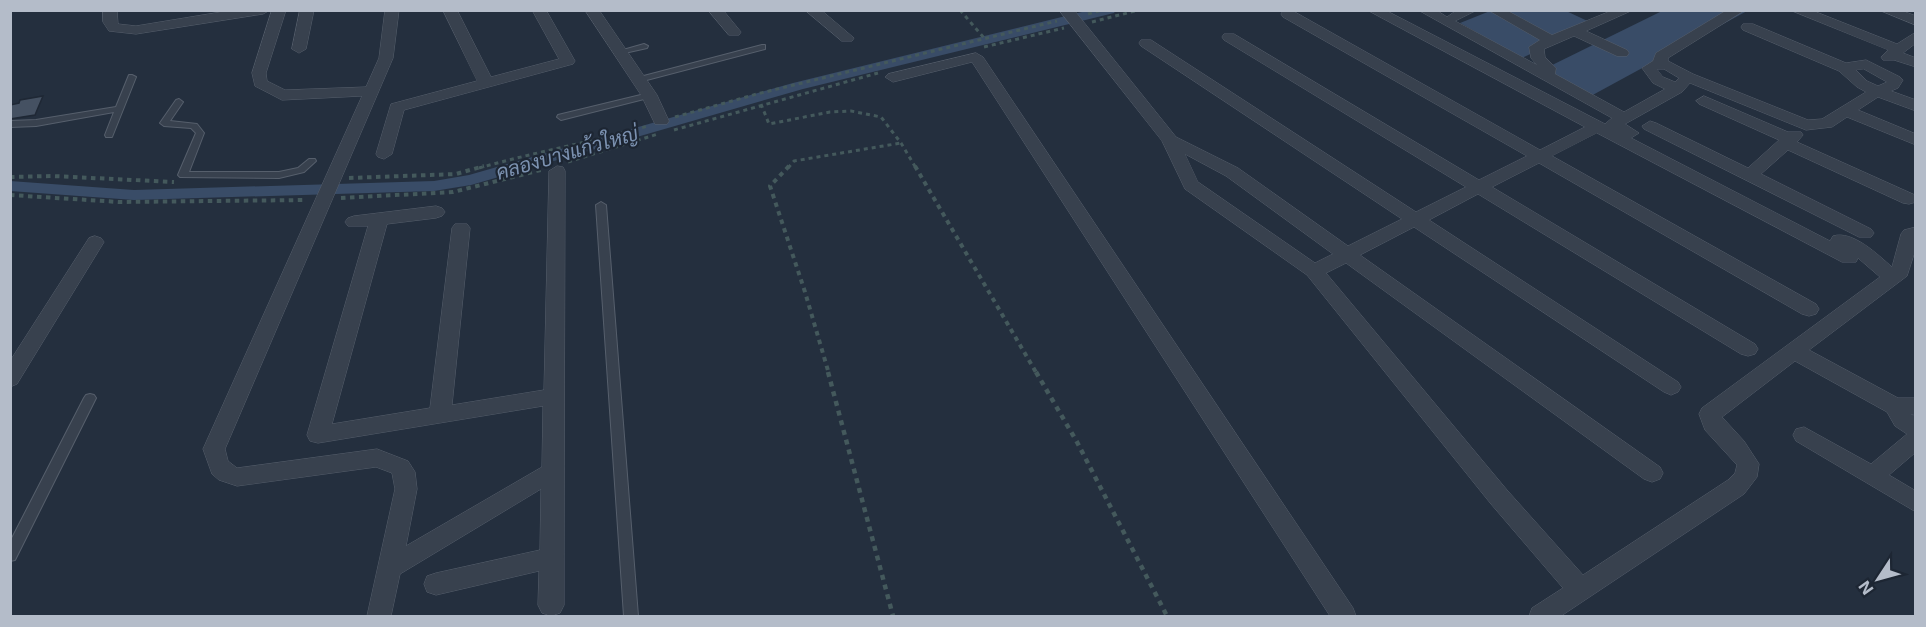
<svg xmlns="http://www.w3.org/2000/svg" width="1926" height="627" font-family="Inter,Sarabun,sans-serif">
<style>
.water{fill:#394c67}
.lines{fill:none;stroke-linecap:round;stroke-linejoin:round}
.canal{fill:#394c67;fill-rule:evenodd}
.building{fill:#455162;stroke:#1f2835;stroke-width:1.5}
.lane-casing{stroke:#565f6c;stroke-width:2}
.street-casing{stroke:#565f6c;stroke-width:1}
.path-far2{stroke:#44595c;stroke-width:3;stroke-dasharray:4 4;stroke-linecap:butt}
.path-far1{stroke:#44595c;stroke-width:4;stroke-dasharray:4.5 4.5;stroke-linecap:butt}
.path{stroke:#44595c;stroke-width:4.5;stroke-dasharray:5 5;stroke-linecap:butt}
.lane{fill:#38414e;fill-rule:evenodd}
.street{fill:#38414e;fill-rule:evenodd}
.labels{text-anchor:middle;stroke-width:4.5;stroke-linejoin:round;paint-order:stroke}
.water-label{font-size:20px;font-style:italic;fill:#7c92b1;stroke:#1d2633}
</style>
<rect width="100%" height="100%" fill="#242f3e"/>
<!-- water -->
<path class="water" d="M1564 10 1594 24 1522 58 1460 23 1490 11Z
M1662 11H1747L1589 97 1542 70Z"/>
<g class="lines">
<!-- canal -->
<path class="canal" d="M1090 10H1116L1114 13 803 89 471 185 434 191 134 200 10 191V181L134 190 434 181 469 175 793 83Z"/>
</g>
<!-- building -->
<path class="building" d="M43 96 35 115 10 119V105L19 103 20 100Z"/>
<g class="lines">
<!-- lane casing -->
<g class="lane-casing">
<path id="lane" d="M644 44 648 46 647 48 620 54 616 52Z
M762 45H765V49L639 82 635 80 636 78Z
M129 75H132L136 77 112 137H106L105 135 114 112 36 126 10 127V121L36 120 116 107Z
M649 93H652V97L561 120 557 117 558 115Z
M179 99 183 102 170 121 197 124 204 133 189 172H279L298 168 309 159H315L316 161 304 172 279 178 180 177 178 175 196 133 191 128 164 126 160 123 176 100Z
M601 202 606 205 638 616H624L596 205Z
M90 394 94 395 96 398 15 560 10 561V542L84 398 86 395Z"/>
</g>
<!-- street casing -->
<g class="street-casing">
<path id="street" d="M103 10H117L118 24 136 26 233 10H270L263 14 136 34 109 31 103 22Z
M272 10H286L266 73 267 81 285 90 366 87 379 58 385 10H399L393 58 225 449 228 461 237 468 377 449 408 461 415 472 417 489 406 546 542 467 543 406 318 443 310 441 307 435 368 226H348L345 222 348 218 354 216 436 206 442 208 445 212 442 216 436 218 387 224 332 424 430 408 452 228 455 224H467L470 228 452 405 544 390 549 171 557 166 563 167 565 171 564 558V605L560 613 551 616 542 613 538 605 539 571 436 595 427 592 424 584 427 576 436 573 540 550 541 489 400 574 391 616H367L395 489 392 473 376 467 237 486 219 480 212 474 203 449 362 96 282 100 255 86 252 73Z
M300 10H314L306 49 299 53 292 49Z
M443 10H457L491 77 559 59 532 10H546L575 61 573 64 404 110 392 154 384 159 378 157 376 154 391 104 477 81Z
M585 10H599L657 95 669 121 667 124H655L641 95Z
M708 10H723L741 32 739 35H729Z
M805 10H821L854 38 852 41H842Z
M1059 10H1074L1176 137 1238 168 1348 246 1402 219 1141 46 1139 43 1141 40H1151L1416 212 1466 187 1224 40 1222 37 1224 34H1234L1479 180 1527 156 1283 17 1281 14 1283 11H1293L1540 150 1585 127 1367 10H1385L1605 124 1612 118 1418 10H1436L1447 17 1457 10H1477L1455 21 1537 65 1531 58 1529 47 1540 40 1488 10H1506L1552 35 1613 10H1633L1586 31 1627 50 1629 53 1627 56H1617L1574 36 1544 49 1545 57 1556 68 1555 74 1624 112 1665 89 1653 83 1642 68 1653 61 1656 53 1727 10H1745L1668 58V61L1693 74 1808 120 1822 119 1866 92 1857 87 1839 71 1743 30 1741 27 1743 24H1753L1846 63 1866 60 1900 77 1903 80 1898 88 1891 91 1916 100V111L1878 97 1858 110 1916 134V145L1847 117 1832 127 1806 130 1690 83 1682 92 1625 124 1639 133 1631 138 1830 241 1833 236C1853 230 1878 255 1892 267L1901 234 1904 230 1916 227V248L1907 276 1809 350 1898 398H1916V414H1911L1916 418V452L1889 475 1916 491V512L1796 441 1793 435 1796 429 1804 427 1871 464 1907 434 1895 426 1887 412 1795 361 1722 417 1744 441 1759 464 1757 477 1744 494 1561 616H1529L1532 608 1563 588 1491 504 1307 275 1185 189 1162 141ZM1657 69H1664L1679 78 1675 82 1663 77ZM1864 69 1887 82 1878 86 1867 81 1856 70ZM1597 133 1842 262H1856L1858 258 1880 277 1702 408 1699 414 1705 430 1737 465 1735 473 1728 480 1583 575 1507 490 1326 273 1346 263 1644 479 1652 482 1660 479 1663 473 1660 467 1360 255 1414 227 1664 392 1671 395 1678 392 1681 387 1678 382 1429 220 1478 194 1741 354 1748 356 1755 354 1758 349 1755 344 1492 187 1539 163 1802 314 1809 316 1816 314 1819 309 1816 304 1552 156ZM1185 154 1226 176 1333 254 1315 263 1198 182Z
M1790 10H1811L1897 44 1916 32V43L1903 53 1916 58V67L1894 60H1883L1881 57 1888 50Z
M1879 10H1900L1916 16V25Z
M976 53 983 57 1353 608 1356 616H1330L972 62 893 82 885 77 888 74Z
M1704 96 1788 132H1801L1803 135 1797 142 1915 195 1916 202 1909 204 1903 203 1788 150 1761 174 1871 229 1874 233 1871 237H1859L1644 129 1642 126 1650 121 1656 123 1748 168 1779 140 1699 104 1696 101Z
M95 236 101 238 104 242 17 384 10 387V361L89 238Z"/>
</g>
<!-- path-far2 -->
<path class="path-far2" d="M960 10 984 38
M1088 14 1102 10
M1092 22 1139 10
M984 47 1064 28
M761 104 769 124 830 112 851 111 881 117 901 143 916 168
M675 117 757 94 1057 21
M674 130 878 73
M568 162 658 134
M479 168C535 152 592 142 648 126
M788 168 794 161 901 143"/>
<!-- path-far1 -->
<path class="path-far1" d="M789 166 770 186 805 292 829 374
M915 166 1037 374
M10 177 52 176 174 182
M349 178 456 174 484 166
M10 195 119 202 306 200
M341 198 453 192 541 170"/>
<!-- path -->
<path class="path" d="M828 372 893 616
M1036 372 1077 442 1167 616"/>
<!-- lane -->
<use href="#lane" class="lane"/>
<!-- street -->
<use href="#street" class="street"/>
</g>
<g class="labels">
<!-- water labels -->
<g class="water-label">
<text transform="translate(567 153) rotate(-16)" y="7">คลองบางแก้วใหญ่</text>
</g>
</g>
<!-- border -->
<rect width="1926" height="627" fill="none" stroke="#b4bcc9" stroke-width="24"/>
<!-- north arrow -->
<g transform="translate(1878 579) rotate(234)" stroke="#1d2633" stroke-width="4.5" paint-order="stroke">
<path d="M0-4.5L10 22L0 15L-10 22Z" fill="#b4bcc9"/>
<text y="-9" font-size="16" font-weight="bold" text-anchor="middle" fill="#b4bcc9">N</text>
</g>
</svg>
